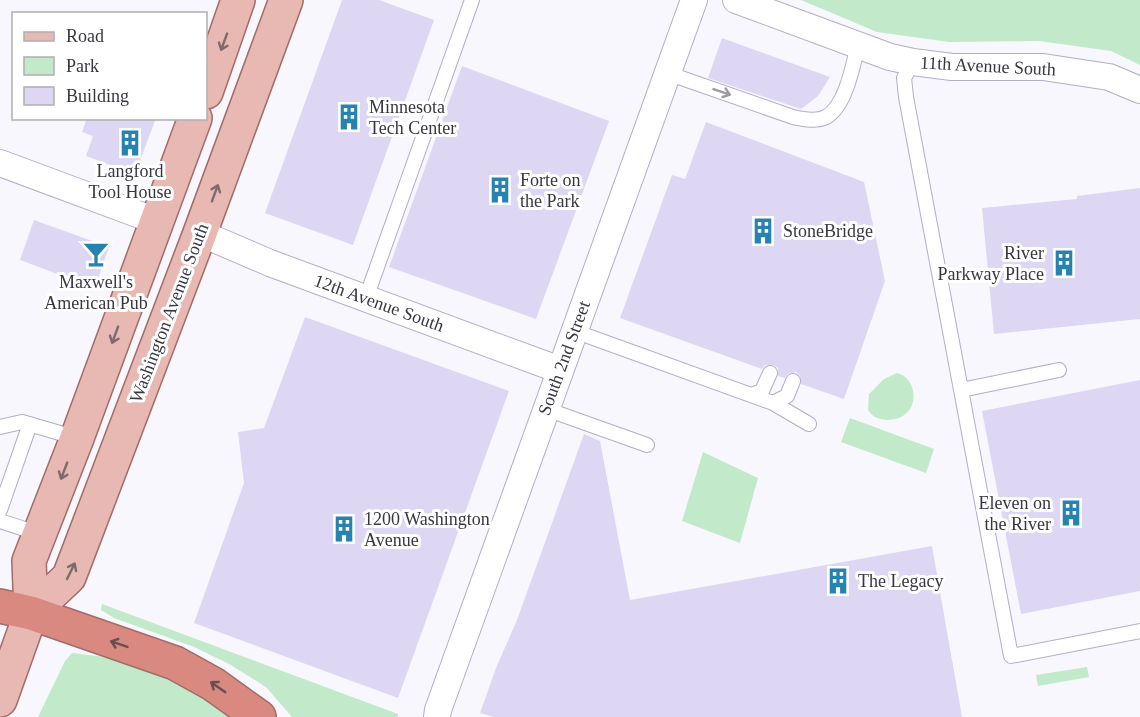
<svg xmlns="http://www.w3.org/2000/svg" width="1140" height="717" font-family="Georgia,serif">
<style>
.green{fill:#c3e9cb}
.building{fill:#ddd7f4}
.lines{fill:none;stroke-linecap:round;stroke-linejoin:round}
.service-casing{stroke:#b3adc9;stroke-width:16}
.minor-casing{stroke:#b3adc9;stroke-width:28}
.primary-casing{stroke:#a16c69;stroke-width:36}
.motorway-casing{stroke:#a16c69;stroke-width:36}
.service{stroke:#fff;stroke-width:14}
.minor{stroke:#fff;stroke-width:26}
.primary{stroke:#e8b8b2;stroke-width:33}
.motorway{stroke:#d9897f;stroke-width:33}
.oneway{stroke:#7e6a6e}
.oneway2{stroke:#9c9aa0}
.oneway3{stroke:#684f54}
.labels{text-anchor:middle;stroke-width:6;stroke-linejoin:round;paint-order:stroke}
.street-label{font-size:18px;fill:#383641;stroke:#fff}
.poi-label{font-size:18px;fill:#383641;stroke:#fff;text-anchor:start}
</style>
<rect width="100%" height="100%" fill="#f8f7fd"/>
<!-- green -->
<path class="green" d="M801 0H1140V65L1111 51 1039 41 949 42 877 32Z
M897 373C912 376 918 396 910 409 901 423 876 424 868 410L869 394 884 379Z
M850 418 934 449 926 473 841 442Z
M703 452 758 478 740 543 682 521Z
M102 604 398 714V717H292L266 687 229 664 194 647 114 618 101 610Z
M72 653 105 657 165 678 205 698 238 717H38L65 661Z
M1087 667 1089 677 1038 686 1036 675Z"/>
<!-- building -->
<path class="building" d="M342 0H379L434 20 353 245 265 213Z
M722 38 830 77 818 96 801 109 708 78Z
M462 66 609 121 536 319 389 267Z
M87 118H156L135 174 86 156 93 136 82 132Z
M706 122 864 182 885 281 844 399 801 384 800 376 796 372 788 374 785 378 778 376V368L773 365H765L762 369 620 318 672 175 685 179Z
M1140 188V319L994 334 982 208 1077 199V196Z
M34 220 109 247 95 288 20 260Z
M305 317 509 391 398 698 194 623 244 483 238 432 264 428Z
M1140 380V591L1021 614 982 411Z
M584 434 600 441 630 600 932 546 962 717H494L480 713 496 668 517 620Z"/>
<g class="lines">
<!-- service casing -->
<g class="service-casing">
<path id="service" d="M913 62 904 78 906 97 1011 656 1140 631
M667 73 793 117C803 119 816 122 826 117 846 106 853 65 858 45
M366 298 472 0
M574 331 773 403 809 424
M961 390 1059 370
M751 395 762 391 770 373
M773 403 787 396 793 381
M546 409 647 445
M0 427 22 422 77 438
M0 510 30 424
M0 521 40 534"/>
</g>
<!-- minor casing -->
<g class="minor-casing">
<path id="minor" d="M736 0 890 57 913 62 952 67H1043L1109 77 1140 90
M0 163 156 221
M200 233 270 263 560 370
M437 717 438 710 694 0"/>
</g>
<!-- primary casing -->
<g class="primary-casing">
<path id="primary" d="M206 92 238 0
M31 613 69 577 200 233 286 0
M0 700 31 613 29 561 77 438 195 118"/>
</g>
<!-- motorway casing -->
<g class="motorway-casing">
<path id="motorway" d="M0 606 31 613 175 663 213 684 259 717"/>
</g>
<!-- service -->
<use href="#service" class="service"/>
<!-- minor -->
<use href="#minor" class="minor"/>
<!-- primary -->
<use href="#primary" class="primary"/>
<!-- motorway -->
<use href="#motorway" class="motorway"/>
</g>
<!-- one-way arrows -->
<defs><path id="oneway-shaft" d="M-6 0H5M1.5-3L5.5 0L1.5 3" fill="none" stroke-width="1.6" stroke-linecap="round" stroke-linejoin="round" transform="scale(1.5)"/></defs>
<g class="oneway">
<use href="#oneway-shaft" transform="translate(224 42) rotate(110)"/>
<use href="#oneway-shaft" transform="translate(215 193) rotate(-70)"/>
<use href="#oneway-shaft" transform="translate(115 335) rotate(110)"/>
<use href="#oneway-shaft" transform="translate(64 471) rotate(111)"/>
<use href="#oneway-shaft" transform="translate(71 571) rotate(-64)"/>
</g>
<use class="oneway2" href="#oneway-shaft" transform="translate(722 92) rotate(19)"/>
<g class="oneway3">
<use href="#oneway-shaft" transform="translate(119 644) rotate(-161)"/>
<use href="#oneway-shaft" transform="translate(218 687) rotate(-145)"/>
</g>
<!-- icons -->
<defs>
<g id="building-bare" transform="scale(2.07)"><path d="M-4-6H4V6H1V3H-1V6H-4ZM-2.5-4.3h1.7v1.8h-1.7ZM.8-4.3h1.7v1.8H.8ZM-2.5-1h1.7V.8h-1.7ZM.8-1h1.7V.8H.8Z" fill="#2683b0" stroke="#fff" stroke-width="2.5" paint-order="stroke"/></g>
<g id="bar-bare" transform="scale(2.07)"><path d="M-6-5H6L.8 .8V4.5H3.5V6h-7V4.5H-.8V.8Z" fill="#2683b0" stroke="#fff" stroke-width="2.5" paint-order="stroke"/></g>
</defs>
<g fill-rule="evenodd">
<use href="#building-bare" x="349" y="117"/>
<use href="#building-bare" x="130" y="143"/>
<use href="#building-bare" x="500" y="190"/>
<use href="#building-bare" x="763" y="231"/>
<use href="#bar-bare" x="96" y="254"/>
<use href="#building-bare" x="1064" y="263"/>
<use href="#building-bare" x="1071" y="513"/>
<use href="#building-bare" x="344" y="529"/>
<use href="#building-bare" x="838" y="581"/>
</g>
<g class="labels">
<!-- street labels -->
<g class="street-label">
<text transform="translate(988 66) rotate(3)" y="6">11th Avenue South</text>
<text transform="translate(379 303) rotate(20)" y="6">12th Avenue South</text>
<text transform="translate(169 313) rotate(-69)" y="6">Washington Avenue South</text>
<text transform="translate(564 358) rotate(-70)" y="6">South 2nd Street</text>
</g>
<!-- poi labels -->
<g class="poi-label">
<text x="369" y="113">Minnesota<tspan x="369" dy="21">Tech Center</tspan></text>
<text x="130" y="177" text-anchor="middle">Langford<tspan x="130" dy="21">Tool House</tspan></text>
<text x="520" y="186">Forte on<tspan x="520" dy="21">the Park</tspan></text>
<text x="783" y="237">StoneBridge</text>
<text x="1044" y="259" text-anchor="end">River<tspan x="1044" dy="21">Parkway Place</tspan></text>
<text x="96" y="288" text-anchor="middle">Maxwell's<tspan x="96" dy="21">American Pub</tspan></text>
<text x="1051" y="509" text-anchor="end">Eleven on<tspan x="1051" dy="21">the River</tspan></text>
<text x="364" y="525">1200 Washington<tspan x="364" dy="21">Avenue</tspan></text>
<text x="858" y="587">The Legacy</text>
</g>
</g>
<!-- legend -->
<rect x="12" y="12" width="195" height="108" fill="#ffffff" stroke="#afafb3" stroke-width="1.5"/>
<rect x="24" y="32" width="30" height="9" fill="#e8b8b2" stroke="#afafb3" stroke-width="1.5"/>
<text x="66" y="42" font-size="18" fill="#383641">Road</text>
<rect x="24" y="57" width="30" height="18" fill="#c3e9cb" stroke="#afafb3" stroke-width="1.5"/>
<text x="66" y="72" font-size="18" fill="#383641">Park</text>
<rect x="24" y="87" width="30" height="18" fill="#ddd7f4" stroke="#afafb3" stroke-width="1.5"/>
<text x="66" y="102" font-size="18" fill="#383641">Building</text>
</svg>
